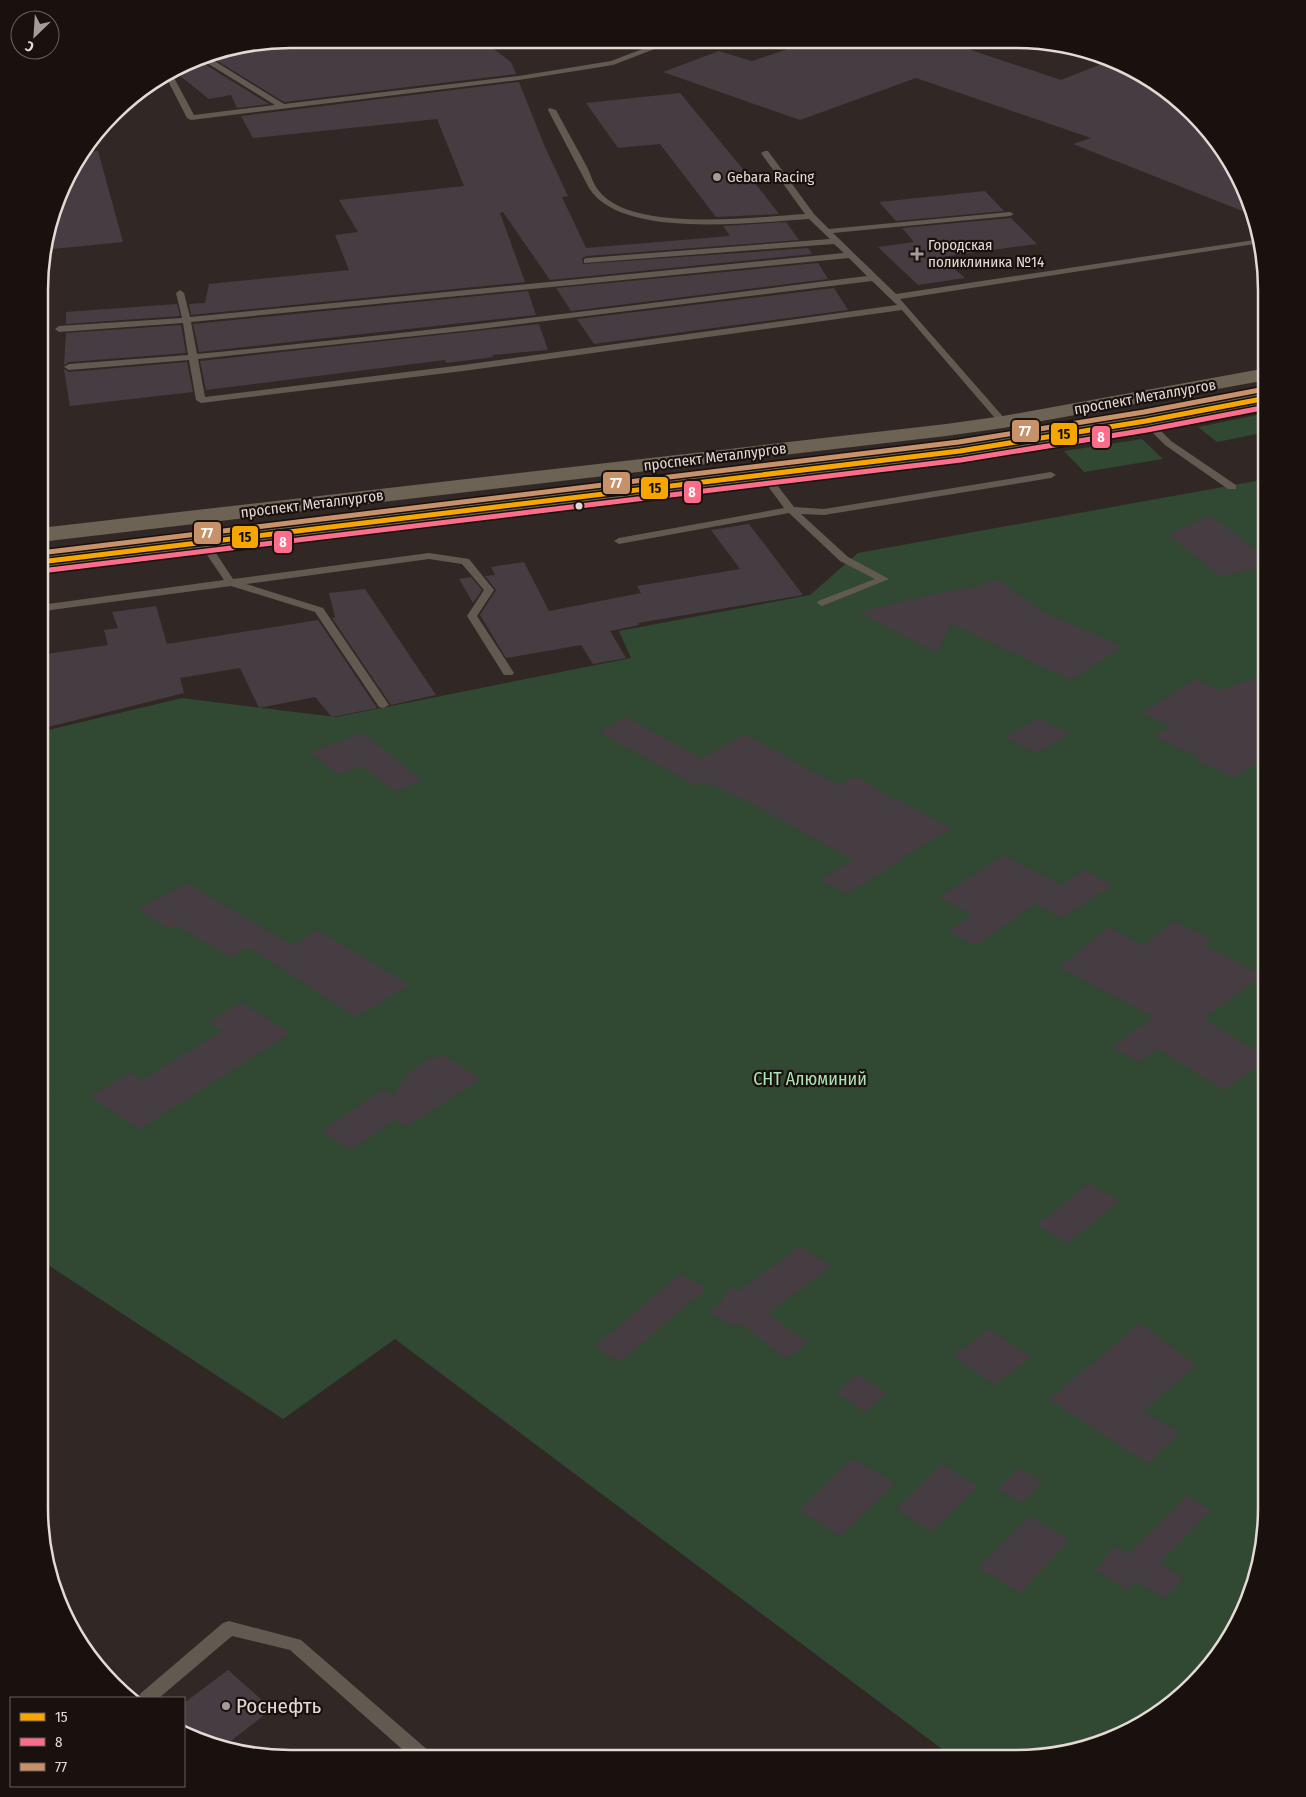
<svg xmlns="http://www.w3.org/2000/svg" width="1306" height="1797" font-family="'Fira Sans Condensed',sans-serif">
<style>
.green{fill:#314833}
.building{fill:#453d42}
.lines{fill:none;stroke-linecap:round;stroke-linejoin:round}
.service{fill:#625a51;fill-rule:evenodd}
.primary{fill:#6c6355;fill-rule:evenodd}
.bus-1-casing{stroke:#19110e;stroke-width:8}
.bus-2-casing{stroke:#19110e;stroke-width:8}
.bus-3-casing{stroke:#19110e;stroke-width:8}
.bus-1{stroke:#f7a600;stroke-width:5}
.bus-2{stroke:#fb6d88;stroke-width:5}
.bus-3{stroke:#c7916a;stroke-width:5}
.poi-dot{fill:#a69b97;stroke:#19110e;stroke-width:2}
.bus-dot{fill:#e5d9d4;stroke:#19110e;stroke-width:2}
.labels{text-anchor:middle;stroke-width:4.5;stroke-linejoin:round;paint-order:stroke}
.far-poi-label{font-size:15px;fill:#e5d9d4;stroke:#19110e;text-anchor:start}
.far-street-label{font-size:15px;fill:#e5d9d4;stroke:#19110e}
.park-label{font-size:18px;fill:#ace3b4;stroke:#19110e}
.near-poi-label{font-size:21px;fill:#e5d9d4;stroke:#19110e;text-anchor:start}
.rim{fill:none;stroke:#e5d9d4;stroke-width:2.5}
.line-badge{stroke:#19110e;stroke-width:2}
.badge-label{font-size:14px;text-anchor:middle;font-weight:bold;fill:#fff}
.pale-badge-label{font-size:14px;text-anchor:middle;font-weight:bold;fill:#111}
</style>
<rect width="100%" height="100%" fill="#312825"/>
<!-- green -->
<path class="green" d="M1267 413V432L1217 442 1198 427Z
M1142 439 1163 459 1084 472 1064 451Z
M1267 479V1524L1254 1588 1225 1646 1182 1696 1128 1732 1081 1750 1017 1758H954L395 1339 283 1419 39 1259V1098L50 1092 39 1085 40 732 182 698 336 717 631 658 619 631 810 595 858 553Z"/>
<!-- building -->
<path class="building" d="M290 39H444L446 45 490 46 511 62 516 74 284 102 206 54Z
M839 40 944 41 1061 80 1114 59 1169 90 1205 124 1241 178 1255 216 1073 144 1091 138 916 78 800 120 663 72 719 51 752 61 803 44 819 49Z
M197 59 198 60 269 104 237 108 231 95 209 99 175 72Z
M519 82 545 147 568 196 562 197 586 248 730 236 723 226 786 222 799 240 587 256 582 258 583 264 808 248 812 254 550 280 503 212 500 213 525 282 191 315 189 304 205 303 209 284 349 270 335 235 358 232 339 200 464 186 437 119 253 138 241 116Z
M680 93 762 192 779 214 716 217 660 144 618 148 586 103Z
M98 151 123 242 43 250 72 164 82 152Z
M985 191 1004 211 896 221 879 202Z
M1011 218 1037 244 941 257 965 278 918 285 878 247 914 242 902 228Z
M818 263 828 279 571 311 556 288Z
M834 288 848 310 594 344 577 319Z
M528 291 536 315 199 352 193 324Z
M177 304 180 316 66 324V312Z
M539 324 548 350 492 355 494 357 446 363 445 360 206 390 200 361Z
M181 325 186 353 69 362 64 365 66 333Z
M187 362 193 392 70 406 64 369 69 372Z
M1210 515 1267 558V565L1222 577 1168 535Z
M749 524 803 595 638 623 639 625 610 631 626 658 593 664 581 645 506 658 480 615 496 590 485 576 495 575 491 567 524 562 549 611 641 593 637 586 740 569 711 530Z
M471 577 482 590 473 603 459 579Z
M998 579 1043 612 1123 646 1071 680 951 624 937 653 858 612 961 588 964 590Z
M365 589 436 695 391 705 332 618 335 617 329 593Z
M156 606 167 644 318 620 377 708 332 717 315 697 259 708 240 668 180 678 184 693 40 729V655L108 645 104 630 118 628 112 612Z
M1267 674V755L1235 778 1195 760 1200 757 1154 737 1170 726 1142 713 1195 679 1219 690Z
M626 717 701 758 745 734 838 785 857 776 895 801 898 799 951 829 902 858 904 859 847 894 820 880 853 860 749 802 705 782 696 786 599 732Z
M1039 718 1070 734 1036 753 1005 737Z
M363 733 422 780 395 792 362 766 338 775 310 752Z
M1004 855 1061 885 1084 870 1113 885 1062 918 1035 904 975 946 948 931 972 915 939 897Z
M187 883 292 945 318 930 409 985 356 1017 248 947 231 957 176 925 169 929 138 909Z
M1175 921 1212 939 1204 945 1262 975 1204 1019 1267 1057V1060L1224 1090 1158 1049 1139 1062 1112 1047 1153 1017 1059 967 1109 927 1143 945Z
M240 1002 291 1033 140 1129 90 1097 131 1072 142 1080 222 1031 208 1022Z
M442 1054 481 1079 406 1127 395 1120 351 1150 321 1131 383 1089 393 1095 407 1074 431 1057 434 1059Z
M1089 1183 1120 1201 1068 1243 1036 1225Z
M800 1246 832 1266 768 1313 808 1343 786 1359 740 1323 736 1327 708 1312 718 1305 732 1287 738 1291Z
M680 1274 707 1288 620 1362 594 1346Z
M1140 1323 1196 1365 1143 1411 1180 1433 1148 1464 1049 1399Z
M989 1329 1031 1357 995 1385 953 1356Z
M857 1374 887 1393 865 1412 836 1393Z
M853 1458 895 1483 841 1536 799 1510Z
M942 1464 978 1486 932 1532 896 1509Z
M1019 1468 1043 1482 1022 1503 998 1489Z
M1187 1495 1211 1510 1160 1563 1184 1578 1164 1599 1135 1581 1128 1590 1095 1570 1115 1546 1128 1554Z
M1029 1516 1070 1540 1020 1593 978 1567Z
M228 1670 272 1709 223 1747 194 1739 184 1734V1703Z"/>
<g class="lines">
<!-- service -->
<path class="service" d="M446 39 556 40 552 42 505 45 449 43H446Z
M639 40 660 43 668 40H678L613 65 519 80 191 120 187 118 166 77 172 74 194 115 275 105 199 58 205 55 284 104 519 76 611 61 653 45Z
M549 108 556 110C566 129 577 148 587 167 591 175 593 184 599 191 631 233 756 217 805 214L761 153 765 151H768L814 214 829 229 1010 212 1014 214 1010 216 833 233 896 294 1261 239V243L900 299 1006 420 1008 422 1003 425 1000 424 902 310 463 371 201 403 196 400 189 360 69 370 64 367 69 364 188 355 183 323 59 332 55 329 59 326 182 318 176 293 180 290 184 293 190 317 844 253 834 244 584 263V259L587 258 830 239 809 219C755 222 621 240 589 188L548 110ZM849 258 867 276C644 304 421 333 197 354L191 322ZM872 281 897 305 463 365 205 397 198 359 472 330Z
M1146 418 1149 419 1171 441 1236 485V489H1228L1165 445 1141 421Z
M764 471 767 472 794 507 824 509 1051 472 1056 475 1051 478 824 515 801 514 848 557 889 579 822 606 817 603 818 601 875 579 840 561 789 513 619 544 614 541 619 538 784 508 759 474Z
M204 540 208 541 233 579 429 553 469 559 494 590 477 616 514 673 512 675H504L467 616 484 590 462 564 429 559 246 584 323 608 389 705 383 708 379 707 315 612 231 586 51 610 40 616V608L48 604 224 580 199 543Z
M229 1621 301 1640 430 1752 433 1757H411L290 1650 232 1636 159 1698H138L141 1693 223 1623Z"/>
<!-- primary -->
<path class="primary" d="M1267 368V380L1003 428 946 436 40 542V528L946 424 1003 416Z
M1267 392V404L1146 427 960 457 40 569V555L960 445 1146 415Z"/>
<!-- bus-1 casing -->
<g class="bus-1-casing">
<path id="bus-1" d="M40 562 960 451 1146 421 1267 398"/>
</g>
<!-- bus-2 casing -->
<g class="bus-2-casing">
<path id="bus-2" d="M41 571 961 460 1147 430 1267 407"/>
</g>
<!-- bus-3 casing -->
<g class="bus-3-casing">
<path id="bus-3" d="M40 553 959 442 1144 412 1265 389"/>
</g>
<!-- bus-1 -->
<use href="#bus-1" class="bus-1"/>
<!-- bus-2 -->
<use href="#bus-2" class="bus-2"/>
<!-- bus-3 -->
<use href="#bus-3" class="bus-3"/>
</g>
<!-- markers -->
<g class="poi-dot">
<circle cx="717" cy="177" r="5"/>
<path d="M914.5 246.5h5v5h5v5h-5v5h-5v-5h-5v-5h5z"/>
<circle cx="226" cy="1706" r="5"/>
</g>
<circle class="bus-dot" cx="579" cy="506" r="4.5"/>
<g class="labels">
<!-- far-poi labels -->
<g class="far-poi-label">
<text x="727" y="182">Gebara Racing</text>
<text x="928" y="250">Городская<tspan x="928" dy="17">поликлиника №14</tspan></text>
</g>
<!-- far-street labels -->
<g class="far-street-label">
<text transform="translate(1145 397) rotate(-10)" y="5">проспект Металлургов</text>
<text transform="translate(715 457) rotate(-7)" y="5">проспект Металлургов</text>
<text transform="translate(312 504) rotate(-7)" y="5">проспект Металлургов</text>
</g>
<!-- park labels -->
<g class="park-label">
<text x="810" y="1085">СНТ Алюминий</text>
</g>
<!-- near-poi labels -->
<g class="near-poi-label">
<text x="236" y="1713">Роснефть</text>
</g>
</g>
<!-- crop -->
<path d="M0 0H1306V1797H0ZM290 48H1016A242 242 0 0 1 1258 290V1508A242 242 0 0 1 1016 1750H290A242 242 0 0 1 48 1508V290A242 242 0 0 1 290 48Z" fill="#19110e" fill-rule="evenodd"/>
<path class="rim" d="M290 48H1016A242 242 0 0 1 1258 290V1508A242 242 0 0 1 1016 1750H290A242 242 0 0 1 48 1508V290A242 242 0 0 1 290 48Z"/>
<g class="line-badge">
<rect x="1011" y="419" width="29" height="24" rx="5" fill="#c7916a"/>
<rect x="1050" y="422" width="28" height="24" rx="5" fill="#f7a600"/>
<rect x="1091" y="425" width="20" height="24" rx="5" fill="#fb6d88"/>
<rect x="602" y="471" width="29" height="24" rx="5" fill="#c7916a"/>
<rect x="640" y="476" width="29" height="24" rx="5" fill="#f7a600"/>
<rect x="683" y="480" width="19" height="24" rx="5" fill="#fb6d88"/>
<rect x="193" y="521" width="29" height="24" rx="5" fill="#c7916a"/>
<rect x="231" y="525" width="28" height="24" rx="5" fill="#f7a600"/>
<rect x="273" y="530" width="20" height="24" rx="5" fill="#fb6d88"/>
</g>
<g class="badge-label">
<text x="1025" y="436">77</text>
<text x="1101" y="442">8</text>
<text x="616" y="488">77</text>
<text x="692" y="497">8</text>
<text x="207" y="538">77</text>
<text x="283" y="547">8</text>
</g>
<g class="pale-badge-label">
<text x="1064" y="439">15</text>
<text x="655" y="493">15</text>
<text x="245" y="542">15</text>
</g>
<!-- legend -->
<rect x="10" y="1697" width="175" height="90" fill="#19110e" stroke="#6b615d"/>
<rect x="20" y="1713" width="25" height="8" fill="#f7a600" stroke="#6b615d"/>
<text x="55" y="1722" font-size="15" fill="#e5d9d4">15</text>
<rect x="20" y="1738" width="25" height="8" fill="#fb6d88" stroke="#6b615d"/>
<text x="55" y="1747" font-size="15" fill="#e5d9d4">8</text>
<rect x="20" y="1763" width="25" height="8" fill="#c7916a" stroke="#6b615d"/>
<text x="55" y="1772" font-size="15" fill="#e5d9d4">77</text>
<!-- north arrow -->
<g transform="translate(35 35) rotate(205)"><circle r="24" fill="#19110e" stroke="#6b615d"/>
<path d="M0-4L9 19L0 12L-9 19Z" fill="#a69b97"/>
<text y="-8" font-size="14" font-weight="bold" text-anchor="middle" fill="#e5d9d4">С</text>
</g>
</svg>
